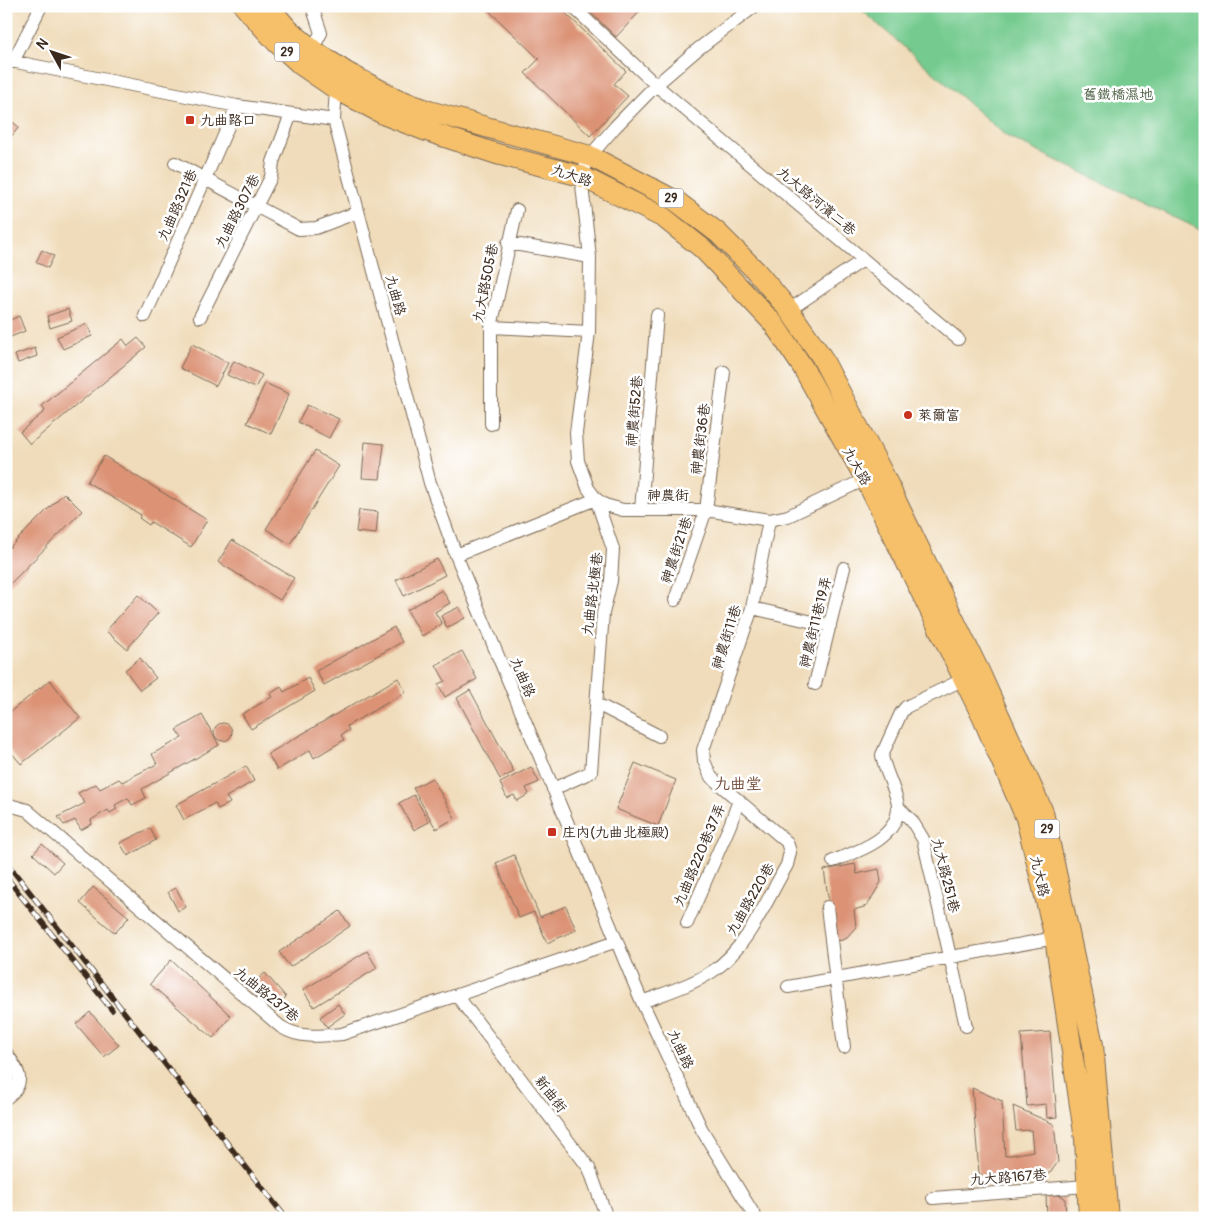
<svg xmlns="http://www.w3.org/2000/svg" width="1211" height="1224" font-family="Pangolin,'LXGW WenKai TC',sans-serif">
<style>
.green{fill:#75cb8f;stroke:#587a56}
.building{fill:#db9275}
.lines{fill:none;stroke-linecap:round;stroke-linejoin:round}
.minor-casing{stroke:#7a6855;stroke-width:14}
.primary-casing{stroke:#7a6855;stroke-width:22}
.minor{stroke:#fff;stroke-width:12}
.primary{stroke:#f6c06b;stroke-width:20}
.rail-casing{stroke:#3b2a1e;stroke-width:5.5}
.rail{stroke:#fff;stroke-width:4;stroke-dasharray:11;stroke-linecap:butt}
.poi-dot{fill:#c8321e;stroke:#fff;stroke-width:2}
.labels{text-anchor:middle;stroke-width:5;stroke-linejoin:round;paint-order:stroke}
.shield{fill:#fff;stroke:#766a62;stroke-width:1}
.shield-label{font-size:12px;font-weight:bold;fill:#3b2a1e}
.park-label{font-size:14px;fill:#4f6246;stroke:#fff}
.poi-label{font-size:14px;fill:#3b2a1e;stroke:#fff;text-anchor:start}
.street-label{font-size:14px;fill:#3b2a1e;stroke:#fff}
.quarter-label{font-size:16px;fill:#734e3c;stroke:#fff}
</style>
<rect width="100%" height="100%" fill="#fff"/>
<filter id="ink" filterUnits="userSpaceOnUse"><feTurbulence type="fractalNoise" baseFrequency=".02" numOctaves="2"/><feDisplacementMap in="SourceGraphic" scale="10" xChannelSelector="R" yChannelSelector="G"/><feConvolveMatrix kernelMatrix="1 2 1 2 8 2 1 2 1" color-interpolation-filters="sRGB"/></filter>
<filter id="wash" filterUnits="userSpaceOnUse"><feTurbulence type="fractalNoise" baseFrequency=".0096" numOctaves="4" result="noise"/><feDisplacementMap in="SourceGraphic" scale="20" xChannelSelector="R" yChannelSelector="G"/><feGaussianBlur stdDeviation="1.12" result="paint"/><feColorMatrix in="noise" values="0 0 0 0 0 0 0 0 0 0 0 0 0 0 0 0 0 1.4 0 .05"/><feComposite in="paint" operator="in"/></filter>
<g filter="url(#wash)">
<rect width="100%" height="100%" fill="#f0dcba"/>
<!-- green -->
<path class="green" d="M857 6H1205V232L1006 136Z"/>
<g id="blocks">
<!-- building -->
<path class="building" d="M484 6H558L626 71 614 84 628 96 590 136 525 73 539 59Z
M584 6H645L616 37Z
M6 117 19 127 6 143Z
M6 237 12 240 6 253Z
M42 250 54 256 48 268 36 262Z
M68 309 72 321 50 328 47 316Z
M19 316 25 331 6 339V322Z
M87 324 92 336 63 349 57 337Z
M138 338 146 347 30 444 20 432 45 411 42 406 123 339 128 346Z
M192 344 228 363 216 386 180 368Z
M35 348 37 356 18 363 15 355Z
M234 361 262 375 255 388 227 375Z
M265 383 289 394 271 434 247 423Z
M307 405 339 419 329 438 298 422Z
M365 442 384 444 380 479 362 478Z
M315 451 339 466 290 544 266 529Z
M104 456 207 520 191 547 151 522 149 525 139 518 141 515 87 482Z
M64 493 82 511 6 588V551Z
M359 510 378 512 376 534 356 532Z
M232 540 294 578 280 600 218 562Z
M437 559 445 575 404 596 396 580Z
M442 590 450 603 435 612 442 624 422 636 407 610Z
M138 595 158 613 127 649 106 631Z
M459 607 465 618 447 628 441 616Z
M394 627 402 642 324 685 316 671Z
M462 651 477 679 445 697 438 684 445 681 436 665Z
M140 658 156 678 140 690 125 670Z
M308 678 315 691 251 729 242 714 272 697 270 694 281 687 284 692Z
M398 678 406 692 347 726 349 730 341 735 344 740 314 758 310 750 277 770 268 754Z
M50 680 80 718 21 764 6 746V715Z
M470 690 514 772 500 779 457 698Z
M202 715 219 745 142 789 146 798 132 805 128 798 115 805 117 809 110 813 108 810 91 820 92 824 81 830 75 820 64 825 58 817 85 803 78 793 96 784 100 789 119 779 122 782 157 764 152 754 182 738 176 730Z
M214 732a9 9 0 1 1 18 0a9 9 0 1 1-18 0Z
M635 763 676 780 658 826 616 809Z
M246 766 254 781 226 797 230 803 218 809 215 803 184 820 176 805Z
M531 767 539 782 526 788 529 794 517 801 514 795 507 798 500 783Z
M432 778 455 818 436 829 413 788Z
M414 795 429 822 414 830 399 803Z
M150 828 156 840 128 856 120 843Z
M42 844 63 863 54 873 33 854Z
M514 855 540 917 566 906 576 930 547 943 534 912 519 918 496 863Z
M855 864 857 874 879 869 881 882 867 906 854 910 856 927 845 939 835 942 824 870Z
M93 887 129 917 115 933 80 903Z
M176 888 186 907 178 911 168 892Z
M340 911 350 926 290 967 279 952Z
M367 951 377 968 314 1007 303 990Z
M171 960 231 1016 213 1038 150 984Z
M265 973 286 997 278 1005 256 981Z
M338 1004 345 1014 327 1027 320 1017Z
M90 1012 119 1045 104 1057 76 1024Z
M1050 1032 1057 1117 1047 1118 1046 1104 1027 1106 1021 1034Z
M972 1088 1002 1101 1005 1156 1033 1151 1031 1130 1016 1131 1013 1106 1054 1124 1058 1162 1050 1173 987 1179 979 1173Z
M1046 1195H1059L1065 1198 1066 1218H1047Z"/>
</g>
</g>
<g filter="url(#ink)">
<use href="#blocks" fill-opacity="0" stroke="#7a6855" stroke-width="1"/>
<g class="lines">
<!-- minor casing -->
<g class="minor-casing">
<path id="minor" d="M572 6 656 85 958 339
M310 54 321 33 312 6
M6 60 237 106 334 120
M13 62 41 6
M339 84 336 89 334 120 430 483 456 555 642 1002 702 1130 756 1218
M175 163 299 229 316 228 358 212
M508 243 590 257
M789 310 863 260
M145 316 237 106
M200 317 271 177 273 162 291 114
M491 327 589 332
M491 424V327L517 210
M641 510 657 315
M456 555 596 499 605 505 623 510H706L769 520 788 516 872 476
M675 600 706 510 724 372
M752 608 830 626
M815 684 844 568
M597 704 659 736
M553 789 591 772 603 613 611 581 613 549 596 499 588 488 578 461 576 433 589 332 590 257 581 176 590 156 615 127 656 85 698 49 755 6
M6 804 27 810 281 1027C301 1039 320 1036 342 1034L617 941
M898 807 912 821 923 839 966 1026
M833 861C856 852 898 839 898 807 898 794 884 770 882 755L901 713 906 707 964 679
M827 907 844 1047
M687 923 730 825 739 800
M788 987 1055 938
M458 997 589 1168 607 1218
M642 1002C665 993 692 985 713 971 748 947 766 901 787 865L790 852 787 842 711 777 704 761 703 750 752 608 769 520
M6 1053C18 1069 28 1083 6 1098
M933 1198 1086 1186"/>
</g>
<!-- primary casing -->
<g class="primary-casing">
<path id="primary" d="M244 6 277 43 301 65 336 89 385 115 424 130 497 154 581 176 664 218 703 249 773 323 802 366 865 478 982 716 1026 818 1055 938 1085 1139 1089 1218
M268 6 289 30 313 50 346 72 395 98 429 111 590 156 676 201 718 233 756 271 789 310 821 356 882 472 979 671 1043 812 1093 1045 1108 1218"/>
</g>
<!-- minor -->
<use href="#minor" class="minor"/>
<!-- primary -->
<use href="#primary" class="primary"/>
<!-- rail casing -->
<g class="rail-casing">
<path id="rail" d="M6 862 286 1218
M6 877 112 1010"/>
</g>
<!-- rail -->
<use href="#rail" class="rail"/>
</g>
</g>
<!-- markers -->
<g class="poi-dot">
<rect x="185" y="115" width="10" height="10" rx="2.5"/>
<circle cx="908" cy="415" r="5"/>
<rect x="547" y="827" width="10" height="10" rx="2.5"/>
</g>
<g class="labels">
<!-- shield labels -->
<g class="shield">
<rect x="274.5" y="42.5" width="25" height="19" rx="4"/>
<rect x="658.5" y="188.5" width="25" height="19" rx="4"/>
<rect x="1034.5" y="819.5" width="25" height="19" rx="4"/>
</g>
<g class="shield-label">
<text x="287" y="56">29</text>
<text x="671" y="202">29</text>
<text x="1047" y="833">29</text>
</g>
<!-- park labels -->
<g class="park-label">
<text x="1118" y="99">舊鐵橋濕地</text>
</g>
<!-- poi labels -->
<g class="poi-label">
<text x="200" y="125">九曲路口</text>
<text x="918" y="420">萊爾富</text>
<text x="562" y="837">庄內(九曲北極殿)</text>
</g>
<!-- street labels -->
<g class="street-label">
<text transform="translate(572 175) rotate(18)" y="5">九大路</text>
<text transform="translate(817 201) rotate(40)" y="5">九大路河濱二巷</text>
<text transform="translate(177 205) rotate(-66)" y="5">九曲路321巷</text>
<text transform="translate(237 211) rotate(-63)" y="5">九曲路307巷</text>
<text transform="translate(485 283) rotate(-79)" y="5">九大路505巷</text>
<text transform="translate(396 295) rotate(75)" y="5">九曲路</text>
<text transform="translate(634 411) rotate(-85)" y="5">神農街52巷</text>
<text transform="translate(700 439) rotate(-83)" y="5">神農街36巷</text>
<text transform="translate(857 466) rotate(60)" y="5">九大路</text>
<text x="668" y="500">神農街</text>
<text transform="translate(676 550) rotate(-71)" y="5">神農街21巷</text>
<text transform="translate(592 594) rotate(-83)" y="5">九曲路北極巷</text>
<text transform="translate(815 622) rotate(-76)" y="5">神農街11巷19弄</text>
<text transform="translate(726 637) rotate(-72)" y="5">神農街11巷</text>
<text transform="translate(523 677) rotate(67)" y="5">九曲路</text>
<text transform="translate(699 855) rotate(-67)" y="5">九曲路220巷37弄</text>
<text transform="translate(946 875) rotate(76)" y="5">九大路251巷</text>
<text transform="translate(1040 876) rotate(77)" y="5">九大路</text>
<text transform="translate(750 899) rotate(-60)" y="5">九曲路220巷</text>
<text transform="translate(267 994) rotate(39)" y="5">九曲路237巷</text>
<text transform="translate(681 1049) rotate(65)" y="5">九曲路</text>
<text transform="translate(551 1094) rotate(52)" y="5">新曲街</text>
<text transform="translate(1008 1177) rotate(-4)" y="5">九大路167巷</text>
</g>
<!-- quarter labels -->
<g class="quarter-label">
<text x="738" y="789">九曲堂</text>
</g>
</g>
<!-- margin -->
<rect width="1211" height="1224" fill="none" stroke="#fff" stroke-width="25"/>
<!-- north arrow -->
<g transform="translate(52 52) rotate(310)" stroke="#ffffff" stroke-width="4" paint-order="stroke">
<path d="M0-4L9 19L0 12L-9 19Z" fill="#3b2a1e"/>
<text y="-8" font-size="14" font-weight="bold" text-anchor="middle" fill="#3b2a1e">N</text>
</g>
</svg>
